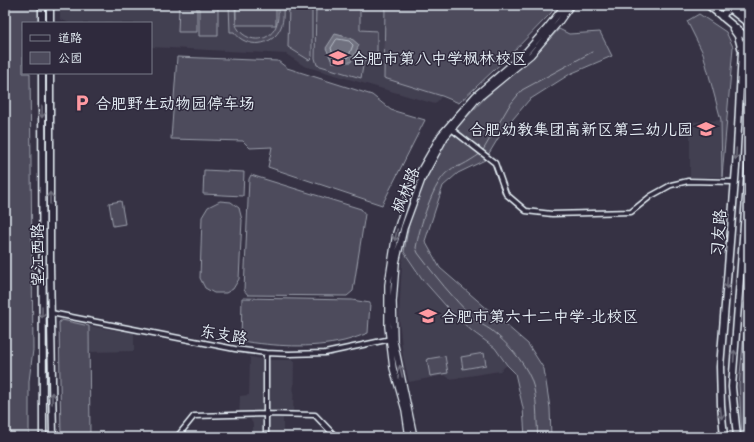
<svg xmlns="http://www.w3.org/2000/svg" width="754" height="442" font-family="Caveat,'LXGW WenKai TC',sans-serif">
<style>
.built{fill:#433f51}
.green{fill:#4d4b5c;stroke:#9a9eaa}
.water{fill:#70717f;stroke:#a0a4af}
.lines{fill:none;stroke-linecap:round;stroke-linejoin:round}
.shore{stroke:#b8bec8;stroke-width:1}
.stream{stroke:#a0a4af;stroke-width:1}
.street-casing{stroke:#e8f1f8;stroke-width:7}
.secondary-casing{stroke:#e8f1f8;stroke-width:8}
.primary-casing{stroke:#e8f1f8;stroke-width:9}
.street{stroke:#2f2a3d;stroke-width:4}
.secondary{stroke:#2f2a3d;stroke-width:5.5}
.primary{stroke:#2f2a3d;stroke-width:6}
.oneway{stroke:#70707e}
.labels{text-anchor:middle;stroke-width:3;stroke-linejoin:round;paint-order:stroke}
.poi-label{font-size:16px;fill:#e8f1f8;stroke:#2f2a3d;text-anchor:start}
.street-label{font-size:16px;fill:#e8f1f8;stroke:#2f2a3d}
</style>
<rect width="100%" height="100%" fill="#363244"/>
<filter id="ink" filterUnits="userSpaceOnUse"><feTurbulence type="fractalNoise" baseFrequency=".025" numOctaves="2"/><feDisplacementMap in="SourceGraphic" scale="8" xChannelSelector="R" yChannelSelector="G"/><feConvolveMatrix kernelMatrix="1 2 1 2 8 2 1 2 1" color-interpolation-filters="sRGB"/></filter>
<g filter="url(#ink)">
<!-- built -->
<path class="built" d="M60 5H385L384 78 442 96 435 104 304 66 286 54 151 47V23H69L60 19Z
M721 120 722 177H690V122Z
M404 252 423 280 454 315 472 331 495 348 507 365 500 371 450 379 445 375 409 382 403 357 399 318 402 263Z
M89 326 134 333V351L90 352Z
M250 357 268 360H294L293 418H283V437H253V424L250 419H239L240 396 249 395Z"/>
<!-- green -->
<path class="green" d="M5 5H42V13L37 23H23V73H30L33 350 29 381V437H5Z
M179 5H197V32H178Z
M199 5H218V36H199Z
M229 5H235L236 24V5H276V25H236C242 40 264 45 274 30 279 22 278 14 278 5H283C283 12 284 20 281 27 273 47 246 49 234 32H230Z
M289 5H312V57L309 60 288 47Z
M316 5H360V30L377 31V60H364L361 78 317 65 315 58Z
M385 5H556L551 13 510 55 459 103 442 96 384 78Z
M699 14 726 32 733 47 722 177 721 120 703 53 687 21Z
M559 29 569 34 600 32 612 56 570 74 529 100 502 132 485 160 458 173 443 186 425 241 440 268 528 344 544 369 550 408 551 437H525L523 408 515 373 507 365 495 348 472 331 454 315 423 280 404 252 410 218 425 179 447 140 463 121 485 98 532 58Z
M177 57 278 61 287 68 372 95 391 110 425 120 382 205 268 167 272 147 250 148 243 141 171 139Z
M204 170 244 172 243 196 203 194Z
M251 175 361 209 365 214 353 291 347 296 248 295 244 290 249 179Z
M121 201 125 224 113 226 109 203Z
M220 201 231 202 239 208 242 220 239 279 233 289 226 293H214L205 288 200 278 202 217 208 207Z
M749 282V437H742L739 385Z
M242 298 352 300 370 303 368 333C360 336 352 339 344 341 310 349 275 346 241 341Z
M62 320 89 326 90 437H61L59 322Z
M484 353 486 365 463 369 461 357Z
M445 356 448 373 430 376 427 359Z"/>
<!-- water -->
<path class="water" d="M335 34 351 38 359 45 351 62H332L326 48Z"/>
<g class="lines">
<!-- shore -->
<path class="shore" d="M338 39 349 41 353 45 348 58 334 57 331 48 336 40Z"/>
<!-- stream -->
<path class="stream" d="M482 152 509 106 522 90 592 52
M480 154C474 158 468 162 462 165 458 167 453 167 450 170 433 180 419 229 416 248L418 253C435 276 453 298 473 318 478 323 485 326 491 330 507 343 523 360 531 379 538 397 536 419 538 437"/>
<!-- street casing -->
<g class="street-casing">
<path id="street" d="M450 128 495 163 506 194 526 211 552 214 631 212 651 196 671 185 688 181 734 182
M51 313 235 349 266 353 289 354 325 353 391 339
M266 353V437
M177 437 194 416 266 414 315 415 336 437"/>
</g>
<!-- secondary casing -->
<g class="secondary-casing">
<path id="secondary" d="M409 437 405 410 393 368 388 327V285L396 233 410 189 441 135 476 95 525 53 547 28 565 5
M414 437 394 341 393 302 396 263 404 228 422 179 445 137 476 100 531 55 559 22 571 5"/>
</g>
<!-- primary casing -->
<g class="primary-casing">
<path id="primary" d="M42 5V23
M50 5V23
M708 5 749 39
M725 5 749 24
M722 17 728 8 745 13 749 11
M733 29 738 36 742 51
M42 73 43 437
M50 73V265L53 437
M741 80 748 75 749 76
M724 437 721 405 720 367 736 167 742 51 749 32
M737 437 732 387 749 157"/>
</g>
<!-- street -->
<use href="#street" class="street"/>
<!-- secondary -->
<use href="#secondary" class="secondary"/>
<!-- primary -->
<use href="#primary" class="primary"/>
</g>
<!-- one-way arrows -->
<defs><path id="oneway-shaft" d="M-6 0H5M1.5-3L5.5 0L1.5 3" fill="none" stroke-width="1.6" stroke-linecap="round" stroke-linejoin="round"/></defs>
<g class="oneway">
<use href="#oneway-shaft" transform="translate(42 112) rotate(90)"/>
<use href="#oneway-shaft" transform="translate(736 154) rotate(93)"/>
<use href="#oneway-shaft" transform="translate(50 198) rotate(-90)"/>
<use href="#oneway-shaft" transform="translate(396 235) rotate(102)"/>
<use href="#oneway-shaft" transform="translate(727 283) rotate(94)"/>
<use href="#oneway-shaft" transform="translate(42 312) rotate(90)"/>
<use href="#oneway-shaft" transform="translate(734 356) rotate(-86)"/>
<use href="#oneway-shaft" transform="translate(401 371) rotate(-103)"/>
<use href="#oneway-shaft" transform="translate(52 398) rotate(-91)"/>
<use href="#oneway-shaft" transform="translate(721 413) rotate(84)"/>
</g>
</g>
<!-- icons -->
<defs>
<g id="school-bare" transform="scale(1.38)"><path d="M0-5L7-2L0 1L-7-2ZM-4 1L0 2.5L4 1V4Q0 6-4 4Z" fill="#ff9aa2" stroke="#2f2a3d" stroke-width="2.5" paint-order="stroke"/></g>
<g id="parking-bare" transform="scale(1.38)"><path d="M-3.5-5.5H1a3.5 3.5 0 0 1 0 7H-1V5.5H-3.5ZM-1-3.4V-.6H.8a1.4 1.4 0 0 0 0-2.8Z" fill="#ff9aa2" stroke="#2f2a3d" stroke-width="2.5" paint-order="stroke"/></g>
</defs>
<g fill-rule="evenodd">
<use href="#school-bare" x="338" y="58"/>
<use href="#parking-bare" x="82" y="103"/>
<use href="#school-bare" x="706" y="129"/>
<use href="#school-bare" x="428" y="316"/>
</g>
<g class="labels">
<!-- poi labels -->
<g class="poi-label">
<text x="351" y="64">合肥市第八中学枫林校区</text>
<text x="95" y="109">合肥野生动物园停车场</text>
<text x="693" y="135" text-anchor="end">合肥幼教集团高新区第三幼儿园</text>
<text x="441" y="322">合肥市第六十二中学-北校区</text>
</g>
<!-- street labels -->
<g class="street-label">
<text transform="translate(405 190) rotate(-68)" y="6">枫林路</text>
<text transform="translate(718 233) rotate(-86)" y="6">习友路</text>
<text transform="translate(37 255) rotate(-90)" y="6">望江西路</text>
<text transform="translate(224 334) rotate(10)" y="6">东支路</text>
</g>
</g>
<!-- margin -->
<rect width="754" height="442" fill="none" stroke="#2f2a3d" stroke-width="20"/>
<rect x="10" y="10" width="734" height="422" fill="none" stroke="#e8f1f8" stroke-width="1.5" filter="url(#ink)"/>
<!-- legend -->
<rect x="22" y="22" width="130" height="52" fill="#2f2a3d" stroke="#797a88"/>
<rect x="30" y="35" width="20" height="6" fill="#2f2a3d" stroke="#797a88"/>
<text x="58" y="42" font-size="12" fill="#e8f1f8">道路</text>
<rect x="30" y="52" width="20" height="12" fill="#4d4b5c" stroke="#797a88"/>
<text x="58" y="62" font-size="12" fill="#e8f1f8">公园</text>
</svg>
